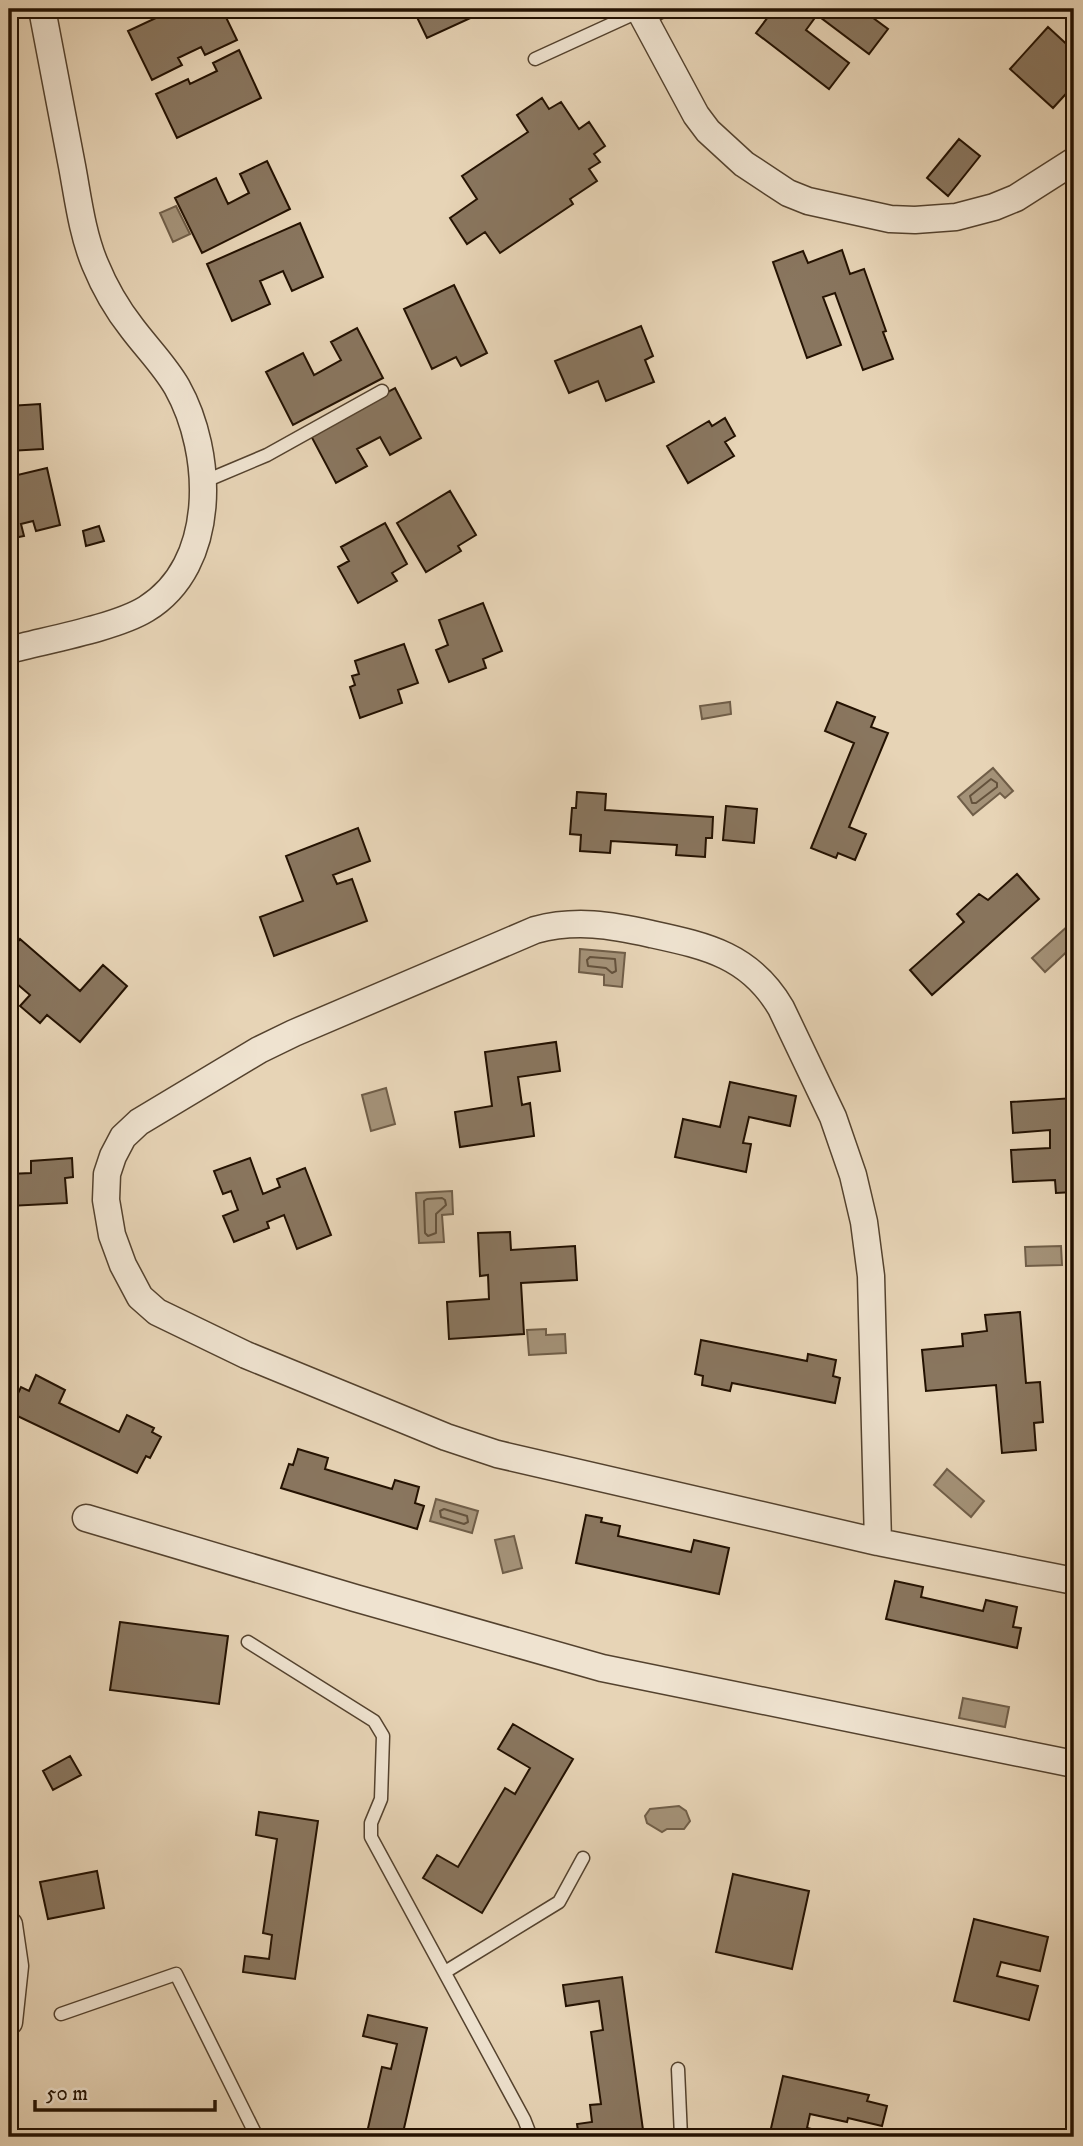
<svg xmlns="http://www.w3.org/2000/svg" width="1083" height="2146" font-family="'IM FELL DW Pica',serif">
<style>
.water{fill:#a49278;stroke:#705e48;stroke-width:2}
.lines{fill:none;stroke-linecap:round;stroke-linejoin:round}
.shore{stroke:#64523c;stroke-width:2}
.building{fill:#89765f;stroke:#231101;stroke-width:2}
.lane-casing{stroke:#54422e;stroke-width:15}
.street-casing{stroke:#54422e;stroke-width:29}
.lane{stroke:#efe3d0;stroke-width:12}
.street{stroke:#efe3d0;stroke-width:26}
</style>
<rect width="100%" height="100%" fill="#e7d4b6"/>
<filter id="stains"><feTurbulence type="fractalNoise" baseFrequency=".00286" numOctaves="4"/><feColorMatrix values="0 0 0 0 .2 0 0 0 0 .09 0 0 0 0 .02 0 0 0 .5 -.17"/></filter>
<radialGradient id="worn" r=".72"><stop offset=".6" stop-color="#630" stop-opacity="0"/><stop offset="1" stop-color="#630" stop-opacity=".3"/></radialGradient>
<!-- water -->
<path class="water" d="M176 206 190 234 173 242 160 213Z
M730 702 731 714 702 719 700 706Z
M993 768 1013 791 1005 798 1000 793 973 815 958 797Z
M1069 925 1074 931V945L1045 972 1032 958Z
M580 949 625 953 622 987 604 985V975L579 972Z
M386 1088 395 1124 371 1131 362 1095Z
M452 1191 453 1214 442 1215 444 1242 419 1243 416 1193Z
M1061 1246 1062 1265 1026 1266 1025 1247Z
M546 1329V1335L565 1334 566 1353 529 1355 527 1330Z
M947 1469 984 1501 971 1517 934 1485Z
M436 1499 478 1511 472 1533 430 1521Z
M514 1536 522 1568 503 1573 495 1540Z
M963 1698 1009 1707 1005 1727 959 1718Z
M679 1806 686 1811 690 1821 684 1829H667L662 1832 647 1823 645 1816 650 1809Z"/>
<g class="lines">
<!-- shore -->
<path class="shore" d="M991 779 997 783V787L976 803H972L970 796Z
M590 957 615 959 616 971 612 973 606 968 588 966 587 960Z
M442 1198 445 1200 446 1205 436 1214V1233L428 1236 425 1233 424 1201 427 1199Z
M444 1509 467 1516 468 1522 464 1524 441 1517 440 1511Z"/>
</g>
<!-- building -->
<path class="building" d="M175 9H222L237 40 205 55 201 47 178 58 182 65 152 80 128 31Z
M413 9H490L427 38Z
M774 9H861L888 29 869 54 817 15 806 30 849 63 829 89 756 33Z
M1048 27 1074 51V85L1053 108 1010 69Z
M239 50 261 98 177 138 156 94 188 79 190 84 217 71 213 63Z
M542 98 549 109 561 102 579 129 589 122 605 146 594 154 600 162 589 169 597 181 570 199 573 204 500 253 485 232 467 244 450 218 477 199 462 176 528 132 517 115Z
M959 139 980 156 948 196 927 178Z
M267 161 290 209 202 253 175 198 216 178 228 204 249 193 240 174Z
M300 223 323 277 292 291 283 271 260 281 270 304 232 321 207 264Z
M842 250 850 274 864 269 886 331 883 332 893 359 863 370 835 293 823 297 841 345 807 358 773 262 803 251 808 263Z
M454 285 487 353 461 366 456 357 432 369 404 309Z
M641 326 653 356 645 360 654 382 606 401 598 381 569 393 555 361Z
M357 328 383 378 293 425 266 372 303 353 314 375 341 360 331 342Z
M395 388 421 438 390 455 380 437 357 449 367 466 336 483 310 434Z
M40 404 43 449 9 451V406Z
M725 418 735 436 725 442 734 456 688 483 667 446 709 421 712 426Z
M47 468 60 525 36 531 33 521 21 524 24 536 9 539V477Z
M450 491 476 535 458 546 461 551 426 572 397 523Z
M385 523 407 564 392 573 397 581 358 603 338 567 349 561 341 547Z
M99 526 104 541 86 546 83 531Z
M483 603 502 651 483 659 486 668 449 682 436 650 448 645 439 620Z
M404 644 418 683 398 690 402 703 360 718 350 687 355 685 352 676 359 674 355 661Z
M1074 661V695L1069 662Z
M837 702 875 717 871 727 888 733 849 827 866 834 855 860 838 853 836 858 811 848 854 743 825 731Z
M577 792 606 794 605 810 713 817 712 838H706L705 857 676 855 677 845 611 841 610 853 580 851 581 835 570 834 572 808H576Z
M726 806 757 809 754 843 723 840Z
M358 828 370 861 333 875 337 884 352 879 367 921 274 956 260 917 303 901 286 856Z
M1017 874 1039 899 932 995 910 970 964 922 957 914 979 894 988 900Z
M20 939 80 991 103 965 127 986 80 1042 47 1015 40 1023 20 1006 30 995 9 977V952Z
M556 1042 560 1071 518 1077 522 1105 530 1103 534 1136 460 1147 455 1112 492 1106 485 1052Z
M730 1082 796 1096 790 1126 749 1117 743 1143 751 1144 746 1172 675 1157 683 1119 720 1127Z
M1074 1098V1192L1056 1193 1055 1180 1013 1182 1011 1150 1050 1148V1130L1013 1133 1011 1102Z
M72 1158 73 1177 65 1178 67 1203 9 1206V1174L31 1173V1161Z
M250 1158 263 1194 280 1187 277 1179 305 1168 331 1235 297 1249 284 1215 267 1222 269 1228 234 1242 223 1216 238 1210 231 1191 223 1194 214 1171Z
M510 1232 511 1250 575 1246 577 1280 521 1283 524 1334 449 1339 447 1302 489 1299 488 1275 480 1276 478 1233Z
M1020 1312 1026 1383 1040 1382 1043 1422 1034 1423 1036 1450 1002 1453 996 1385 926 1391 922 1350 963 1346 962 1334 987 1331 985 1315Z
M701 1340 807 1361 808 1354 836 1360 833 1376 840 1378 835 1403 732 1383 730 1391 702 1385 703 1376 695 1374Z
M36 1375 65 1390 59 1403 119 1432 127 1415 154 1428 152 1432 161 1437 150 1458 146 1456 137 1473 9 1412 21 1387 29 1391Z
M298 1449 328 1458 325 1469 392 1489 395 1480 419 1487 415 1503 424 1506 417 1529 281 1488 289 1464 293 1465Z
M586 1515 602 1518 601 1522 620 1526 618 1536 691 1552 694 1540 729 1548 719 1594 576 1563Z
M895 1581 923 1587 921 1597 983 1611 986 1600 1017 1607 1013 1627 1021 1628 1017 1648 886 1619Z
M120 1622 228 1636 219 1704 110 1690Z
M513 1724 573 1759 482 1913 423 1878 437 1855 458 1867 505 1788 515 1794 530 1768 498 1749Z
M70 1756 81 1775 53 1790 43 1771Z
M259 1812 318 1821 295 1979 243 1972 245 1956 269 1959 272 1935 263 1933 277 1839 256 1835Z
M97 1871 104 1908 48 1919 40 1882Z
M733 1874 809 1891 792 1969 716 1952Z
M974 1919 1048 1937 1040 1971 1001 1962 997 1976 1038 1986 1029 2020 954 2001Z
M622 1977 644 2137H579L577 2124 592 2122 590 2105 601 2104 591 2032 603 2030 599 2001 566 2006 563 1985Z
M368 2015 427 2028 402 2137H366L382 2067 391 2069 397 2044 363 2036Z
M783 2076 869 2095 867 2101 887 2106 882 2126 848 2118 847 2122 810 2114 807 2128 847 2137H769Z"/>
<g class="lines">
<!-- lane casing -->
<g class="lane-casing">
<path id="lane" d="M645 20 667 9
M535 59 640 11
M203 482 267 455 382 391
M248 1642 374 1721 383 1736 381 1799 371 1823V1837L524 2119 531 2137
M445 1972 559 1902 583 1858
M61 2014 176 1974 257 2137
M678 2069 681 2137"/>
</g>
<!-- street casing -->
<g class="street-casing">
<path id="street" d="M639 9 696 115 708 131 744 164 788 193 808 201 890 219 915 220 956 217 994 207 1016 198 1074 161
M9 650C46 640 115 628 146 609 218 565 214 453 177 387 165 366 147 348 132 328 117 309 104 286 95 264 82 233 78 198 72 166 62 113 52 61 42 9
M86 1518 355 1598 602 1668 1074 1764
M878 1542 871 1276 864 1222 853 1175 833 1117 781 1008C750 955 706 946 651 934 611 925 576 919 535 930L294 1033 259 1050 139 1122 123 1137 113 1156 107 1174 106 1200 112 1235 123 1265 140 1297 157 1312 246 1355 446 1437 497 1454 878 1542 1074 1581
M9 1925 15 1966 9 2022"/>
</g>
<!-- lane -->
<use href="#lane" class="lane"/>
<!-- street -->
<use href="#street" class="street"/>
</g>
<!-- margin -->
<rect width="1083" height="2146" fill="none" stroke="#e7d4b6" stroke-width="35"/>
<rect x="10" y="10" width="1062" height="2125" fill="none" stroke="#231101" stroke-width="3.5"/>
<rect x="18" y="18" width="1048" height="2111" fill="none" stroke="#231101" stroke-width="2"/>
<!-- scale -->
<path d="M35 2100v10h180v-10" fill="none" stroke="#231101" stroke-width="3.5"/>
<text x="46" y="2100" font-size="21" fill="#231101" stroke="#efe3d0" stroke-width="5" paint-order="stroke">50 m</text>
<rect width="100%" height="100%" filter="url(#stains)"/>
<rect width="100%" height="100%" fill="url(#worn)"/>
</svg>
